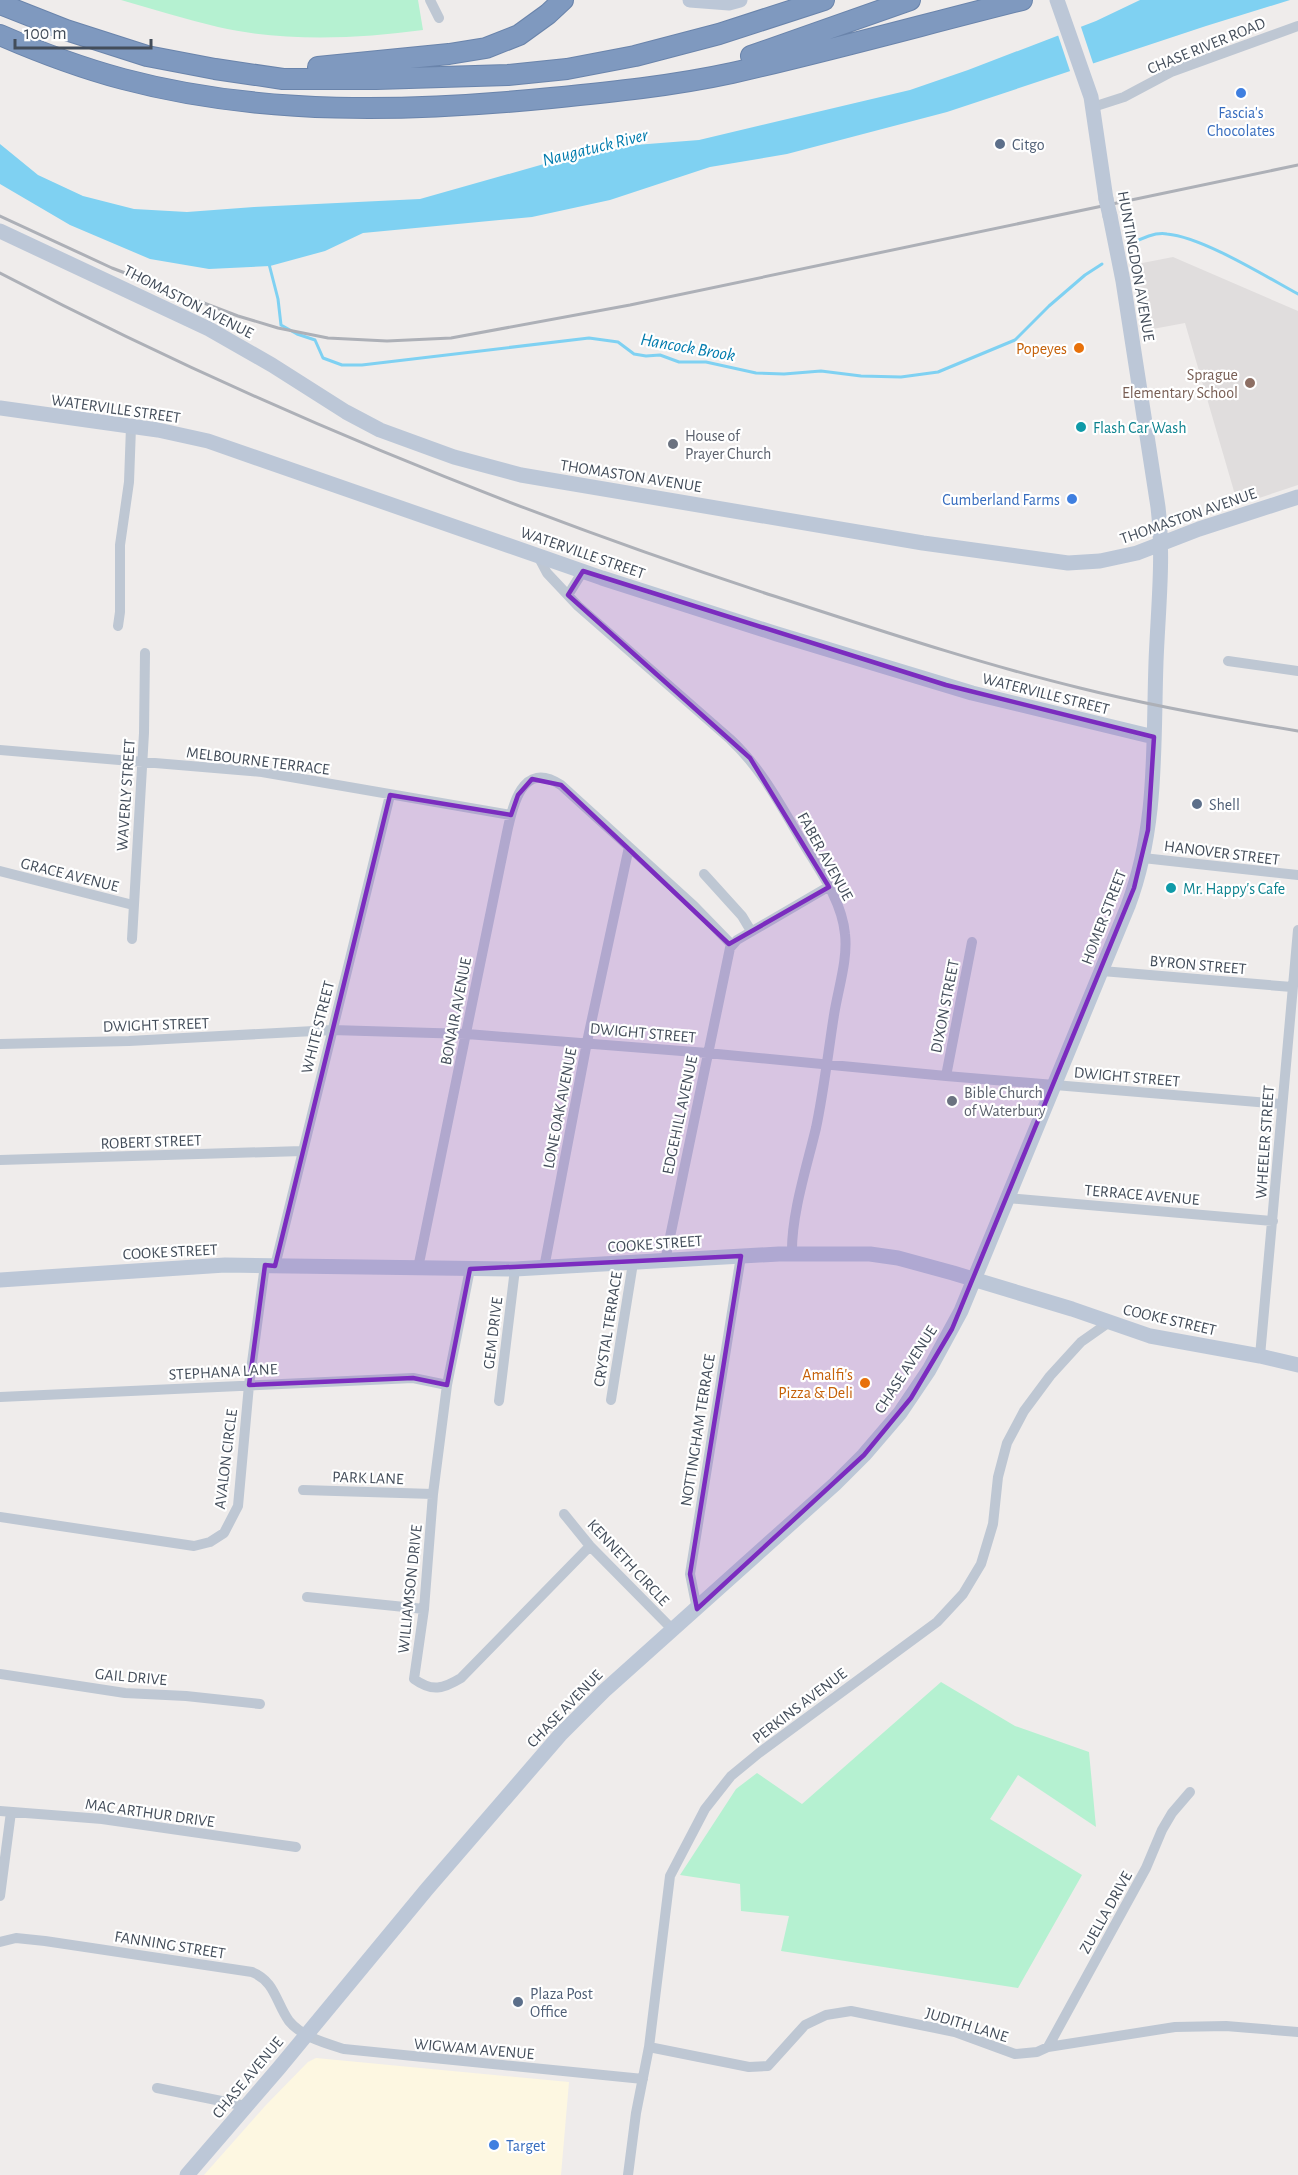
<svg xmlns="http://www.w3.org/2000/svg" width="1298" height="2175" font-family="'Alegreya Sans',sans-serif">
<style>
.commercial{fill:#fdf7e1}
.education{fill:#e0dddd}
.green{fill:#b5f1d1}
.water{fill:#7fd1f2}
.pier{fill:#efeceb}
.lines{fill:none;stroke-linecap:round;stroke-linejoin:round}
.stream{stroke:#7fd1f2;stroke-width:3}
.highway-casing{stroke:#6a84ab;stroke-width:22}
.street{stroke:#bec7d3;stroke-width:10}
.secondary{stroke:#bcc7d7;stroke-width:15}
.highway{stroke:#7f99bf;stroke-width:20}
.rail{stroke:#adb0b7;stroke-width:3}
.secondary-bridge{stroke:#bcc7d7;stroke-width:15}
.marked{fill:#7b2cbf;fill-opacity:0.2;stroke:#7b2cbf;stroke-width:4.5;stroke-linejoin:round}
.shop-dot{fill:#3f7fe0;stroke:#fff;stroke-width:2}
.service-dot{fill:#5c6f8a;stroke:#fff;stroke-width:2}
.food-dot{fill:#e8710a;stroke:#fff;stroke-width:2}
.education-dot{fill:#8d6e63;stroke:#fff;stroke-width:2}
.culture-dot{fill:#0f9aa8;stroke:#fff;stroke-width:2}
.worship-dot{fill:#6b7280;stroke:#fff;stroke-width:2}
.labels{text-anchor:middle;stroke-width:4.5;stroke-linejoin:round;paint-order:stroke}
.street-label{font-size:16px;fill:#434d5a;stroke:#fff}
.shop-label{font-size:16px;fill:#366cbe;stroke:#fff}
.service-label{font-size:16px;fill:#4e5e75;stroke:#fff;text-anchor:start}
.food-label{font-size:16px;fill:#c56008;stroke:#fff;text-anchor:end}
.education-label{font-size:16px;fill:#785e54;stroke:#fff;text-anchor:end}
.culture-label{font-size:16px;fill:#0d838f;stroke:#fff;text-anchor:start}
.worship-label{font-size:16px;fill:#5b616d;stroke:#fff;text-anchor:start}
.water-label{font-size:18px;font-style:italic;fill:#027cae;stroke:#fff}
</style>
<rect width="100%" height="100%" fill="#efeceb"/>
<!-- commercial -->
<path class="commercial" d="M316 2058 569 2082 561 2175H204L266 2105 308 2062Z"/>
<!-- education -->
<path class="education" d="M1173 257 1298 311V485L1238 505 1185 323 1142 331 1132 265Z"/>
<!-- green -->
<path class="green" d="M121 0H418L423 30C356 39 284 42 218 27 185 19 153 9 121 0Z
M941 1682 1015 1726 1089 1752 1096 1827 1018 1775 990 1819 1082 1875 1018 1988 781 1951 789 1916 741 1911 740 1884 680 1875 736 1789 757 1773 802 1804Z"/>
<!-- water -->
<path class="water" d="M1140 0H1290L1206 26 947 112 787 154 710 167 610 200 532 217 363 233 325 251 270 266 209 269 150 259 70 225 0 184V144L38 175 83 196 134 209 187 212 254 207 420 199 551 162 635 145 699 140 910 90 968 70 1096 21Z"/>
<!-- pier -->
<path class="pier" d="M1080 24 1094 66 1071 74 1057 32Z"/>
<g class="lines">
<!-- stream -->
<path class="stream" d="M1132 244C1141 238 1156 232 1167 234 1202 237 1265 276 1298 294
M269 264 278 299 281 325 297 334 315 340 323 358 342 365H362L589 338 618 342 634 354 646 356 660 355 679 362H706L756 373 784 374 821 371 861 376 901 377 938 372 1015 340 1049 306 1085 275 1102 264"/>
<!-- highway casing -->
<g class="highway-casing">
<path id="highway" d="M0 4 66 30 147 56 215 69 283 79H376L508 75 567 69 635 56 719 34 824 0
M0 35C39 52 82 68 123 79 262 116 410 112 551 98 612 92 672 86 732 73 829 51 926 24 1022 0
M751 56 910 0
M318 67 449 54 486 48 519 35 548 14 563 0"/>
</g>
<!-- street -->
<path class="street" d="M430 0 439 18
M1093 107 1124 97 1171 72 1298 26
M538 556 547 573 578 606 730 739C762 769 781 806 803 843 820 871 842 901 845 934 848 960 838 989 834 1015 828 1053 824 1090 816 1128 807 1166 791 1215 792 1254
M568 595 583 571
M118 626 120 612V545L129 482 131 427
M1228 661 1298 671
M0 750 262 772 511 815
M1143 858 1298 875
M0 871 133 905
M704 874 742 916 751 931
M132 939 144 733 145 653
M1102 971 1292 987
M0 1044 129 1041 332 1030 467 1034 707 1053 946 1076 1281 1104
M946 1076 972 942
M0 1160 302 1151
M1008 1198 1273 1221
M665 1261 730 948 737 940 828 887
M275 1266 390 795
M418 1268 505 842C511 814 519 757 561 785L694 906 732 945
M544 1268 587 1042 629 847
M470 1269 447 1385 433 1494 424 1609 414 1679C432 1692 443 1689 461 1678L590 1546
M1260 1356 1298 930
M0 1397 413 1378 447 1385
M611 1400 633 1263
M499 1401 515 1269
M303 1490 433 1494
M564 1514 590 1546 673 1630
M0 1517 194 1546 210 1542 224 1533 238 1506 249 1385 265 1265
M307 1597 424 1609
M697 1609 690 1574 694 1549 741 1256
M0 1674 125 1693 186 1696 260 1704
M0 1811 102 1819 296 1847
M0 1896 11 1812
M0 1942 16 1938 45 1941 252 1972C275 1981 276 2003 289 2021 302 2037 325 2043 344 2049L643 2079
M649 2047 749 2067 768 2066 805 2025 826 2015 851 2011 955 2032 1015 2054 1037 2052 1048 2047 1175 2027 1226 2026 1298 2032
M1048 2047 1146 1868 1162 1830 1172 1813 1190 1792
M157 2088 246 2106
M628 2175 636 2113 649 2047 670 1876 705 1809 731 1776 759 1753 937 1622 963 1594 981 1564 993 1524 998 1477 1007 1443 1024 1411 1050 1376 1081 1342 1108 1323"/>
<!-- secondary -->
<path class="secondary" d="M690 0 729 3 740 0
M1057 0 1091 97 1106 199
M0 231 209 329 272 365 346 412 380 430 454 457 521 475 923 543 1068 563 1100 561 1137 553 1199 529 1298 497
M0 408 158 430 208 441 602 578 777 634 972 693 1154 737
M0 1280 225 1265 515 1269 779 1254H870L898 1258 953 1273 1072 1309 1150 1336 1260 1356 1298 1365
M187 2175 279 2068 427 1889 560 1735 604 1691 835 1484 864 1455 900 1413 929 1370 961 1311 1128 906C1158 826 1153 746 1156 662 1158 610 1164 558 1158 507L1123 281 1110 216"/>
<!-- highway -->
<use href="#highway" class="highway"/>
<!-- rail -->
<path class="rail" d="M0 216 112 268 238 316 278 328 328 338 387 341 451 338 630 305 1298 165
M0 273C249 403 508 509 774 596 876 629 977 663 1080 688 1152 706 1225 719 1298 731"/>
<!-- secondary-bridge -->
<path class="secondary-bridge" d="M1106 199 1110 216"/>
</g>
<!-- marked area -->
<path class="marked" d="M583 571 946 685 1154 737 1148 830 1134 888 952 1329 911 1398 864 1455 697 1609 690 1574 694 1549 741 1256 470 1269 447 1385 413 1378 249 1385 265 1265 275 1266 390 795 511 815 518 795 532 779 561 785 729 944 829 887 750 758 568 595Z"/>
<!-- markers -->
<g class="shop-dot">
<circle cx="1241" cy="93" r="6"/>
<circle cx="1072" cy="499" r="6"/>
<circle cx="494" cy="2145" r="6"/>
</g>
<g class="service-dot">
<circle cx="1000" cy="144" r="6"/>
<circle cx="1197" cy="804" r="6"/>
<circle cx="518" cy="2002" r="6"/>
</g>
<g class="food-dot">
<circle cx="1079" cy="348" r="6"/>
<circle cx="865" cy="1383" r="6"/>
</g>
<circle class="education-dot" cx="1250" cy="383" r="6"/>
<g class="culture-dot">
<circle cx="1081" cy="427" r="6"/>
<circle cx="1171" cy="888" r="6"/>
</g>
<g class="worship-dot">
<circle cx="673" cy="444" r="6"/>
<circle cx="952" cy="1101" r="6"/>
</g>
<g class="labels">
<!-- street labels -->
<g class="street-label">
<text transform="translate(1206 45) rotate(-22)" y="6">CHASE RIVER ROAD</text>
<text transform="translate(1137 266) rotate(80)" y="6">HUNTINGDON AVENUE</text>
<text transform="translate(189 301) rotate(27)" y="6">THOMASTON AVENUE</text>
<text transform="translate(116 408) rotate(8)" y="6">WATERVILLE STREET</text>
<text transform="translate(631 475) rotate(9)" y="6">THOMASTON AVENUE</text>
<text transform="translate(1188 515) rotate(-19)" y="6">THOMASTON AVENUE</text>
<text transform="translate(583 552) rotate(19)" y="6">WATERVILLE STREET</text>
<text transform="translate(1046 693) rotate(14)" y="6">WATERVILLE STREET</text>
<text transform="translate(258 760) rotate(7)" y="6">MELBOURNE TERRACE</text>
<text transform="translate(125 795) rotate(-86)" y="6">WAVERLY STREET</text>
<text transform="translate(1222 852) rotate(7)" y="6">HANOVER STREET</text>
<text transform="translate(826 856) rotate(61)" y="6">FABER AVENUE</text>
<text transform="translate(70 874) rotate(14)" y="6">GRACE AVENUE</text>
<text transform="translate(1103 917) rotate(-69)" y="6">HOMER STREET</text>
<text transform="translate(1198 964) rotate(5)" y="6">BYRON STREET</text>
<text transform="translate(944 1006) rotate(-79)" y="6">DIXON STREET</text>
<text transform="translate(455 1011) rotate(-79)" y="6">BONAIR AVENUE</text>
<text transform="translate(156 1024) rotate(-2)" y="6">DWIGHT STREET</text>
<text transform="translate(317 1027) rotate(-76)" y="6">WHITE STREET</text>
<text transform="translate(643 1032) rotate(5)" y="6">DWIGHT STREET</text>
<text transform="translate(1127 1076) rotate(5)" y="6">DWIGHT STREET</text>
<text transform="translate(559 1108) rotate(-79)" y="6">LONE OAK AVENUE</text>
<text transform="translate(679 1115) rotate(-78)" y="6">EDGEHILL AVENUE</text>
<text transform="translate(151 1141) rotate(-2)" y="6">ROBERT STREET</text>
<text transform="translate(1264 1142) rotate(-86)" y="6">WHEELER STREET</text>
<text transform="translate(1142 1194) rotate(5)" y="6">TERRACE AVENUE</text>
<text transform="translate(655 1243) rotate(-4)" y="6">COOKE STREET</text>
<text transform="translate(170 1251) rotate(-3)" y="6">COOKE STREET</text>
<text transform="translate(1170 1319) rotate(13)" y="6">COOKE STREET</text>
<text transform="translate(607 1329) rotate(-81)" y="6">CRYSTAL TERRACE</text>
<text transform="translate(492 1333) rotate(-83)" y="6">GEM DRIVE</text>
<text transform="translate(905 1369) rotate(-57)" y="6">CHASE AVENUE</text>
<text transform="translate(223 1371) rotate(-3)" y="6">STEPHANA LANE</text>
<text transform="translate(697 1430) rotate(-81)" y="6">NOTTINGHAM TERRACE</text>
<text transform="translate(225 1459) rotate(-83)" y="6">AVALON CIRCLE</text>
<text transform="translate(368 1477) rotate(2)" y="6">PARK LANE</text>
<text transform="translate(629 1562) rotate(47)" y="6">KENNETH CIRCLE</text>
<text transform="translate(409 1589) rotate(-84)" y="6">WILLIAMSON DRIVE</text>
<text transform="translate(131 1676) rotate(5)" y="6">GAIL DRIVE</text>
<text transform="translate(799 1705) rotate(-37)" y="6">PERKINS AVENUE</text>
<text transform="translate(564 1708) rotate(-46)" y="6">CHASE AVENUE</text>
<text transform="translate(150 1812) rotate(8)" y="6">MAC ARTHUR DRIVE</text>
<text transform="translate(1105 1912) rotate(-61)" y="6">ZUELLA DRIVE</text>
<text transform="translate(170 1944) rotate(9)" y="6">FANNING STREET</text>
<text transform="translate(967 2024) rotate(17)" y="6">JUDITH LANE</text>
<text transform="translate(474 2048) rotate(5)" y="6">WIGWAM AVENUE</text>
<text transform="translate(247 2077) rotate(-50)" y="6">CHASE AVENUE</text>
</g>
<!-- shop labels -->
<g class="shop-label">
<text x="1241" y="118">Fascia's<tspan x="1241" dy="18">Chocolates</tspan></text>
<text x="1060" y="505" text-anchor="end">Cumberland Farms</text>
<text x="506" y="2151" text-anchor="start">Target</text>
</g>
<!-- service labels -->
<g class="service-label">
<text x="1012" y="150">Citgo</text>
<text x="1209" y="810">Shell</text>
<text x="530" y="1999">Plaza Post<tspan x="530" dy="18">Office</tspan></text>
</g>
<!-- food labels -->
<g class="food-label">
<text x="1067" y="354">Popeyes</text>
<text x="853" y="1380">Amalfi's<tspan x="853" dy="18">Pizza &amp; Deli</tspan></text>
</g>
<!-- education labels -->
<g class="education-label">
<text x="1238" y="380">Sprague<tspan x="1238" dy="18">Elementary School</tspan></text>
</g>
<!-- culture labels -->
<g class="culture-label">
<text x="1093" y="433">Flash Car Wash</text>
<text x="1183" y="894">Mr. Happy's Cafe</text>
</g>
<!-- worship labels -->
<g class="worship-label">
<text x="685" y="441">House of<tspan x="685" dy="18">Prayer Church</tspan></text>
<text x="964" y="1098">Bible Church<tspan x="964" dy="18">of Waterbury</tspan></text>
</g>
<!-- water labels -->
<g class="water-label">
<text transform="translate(595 147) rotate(-14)" y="6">Naugatuck River</text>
<text transform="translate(688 347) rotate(10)" y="6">Hancock Brook</text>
</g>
</g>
<!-- scale -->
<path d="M15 39v9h136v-9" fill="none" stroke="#434d5a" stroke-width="3"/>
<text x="24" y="39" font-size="18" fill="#434d5a" stroke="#ffffff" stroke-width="4.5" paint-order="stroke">100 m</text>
</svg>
